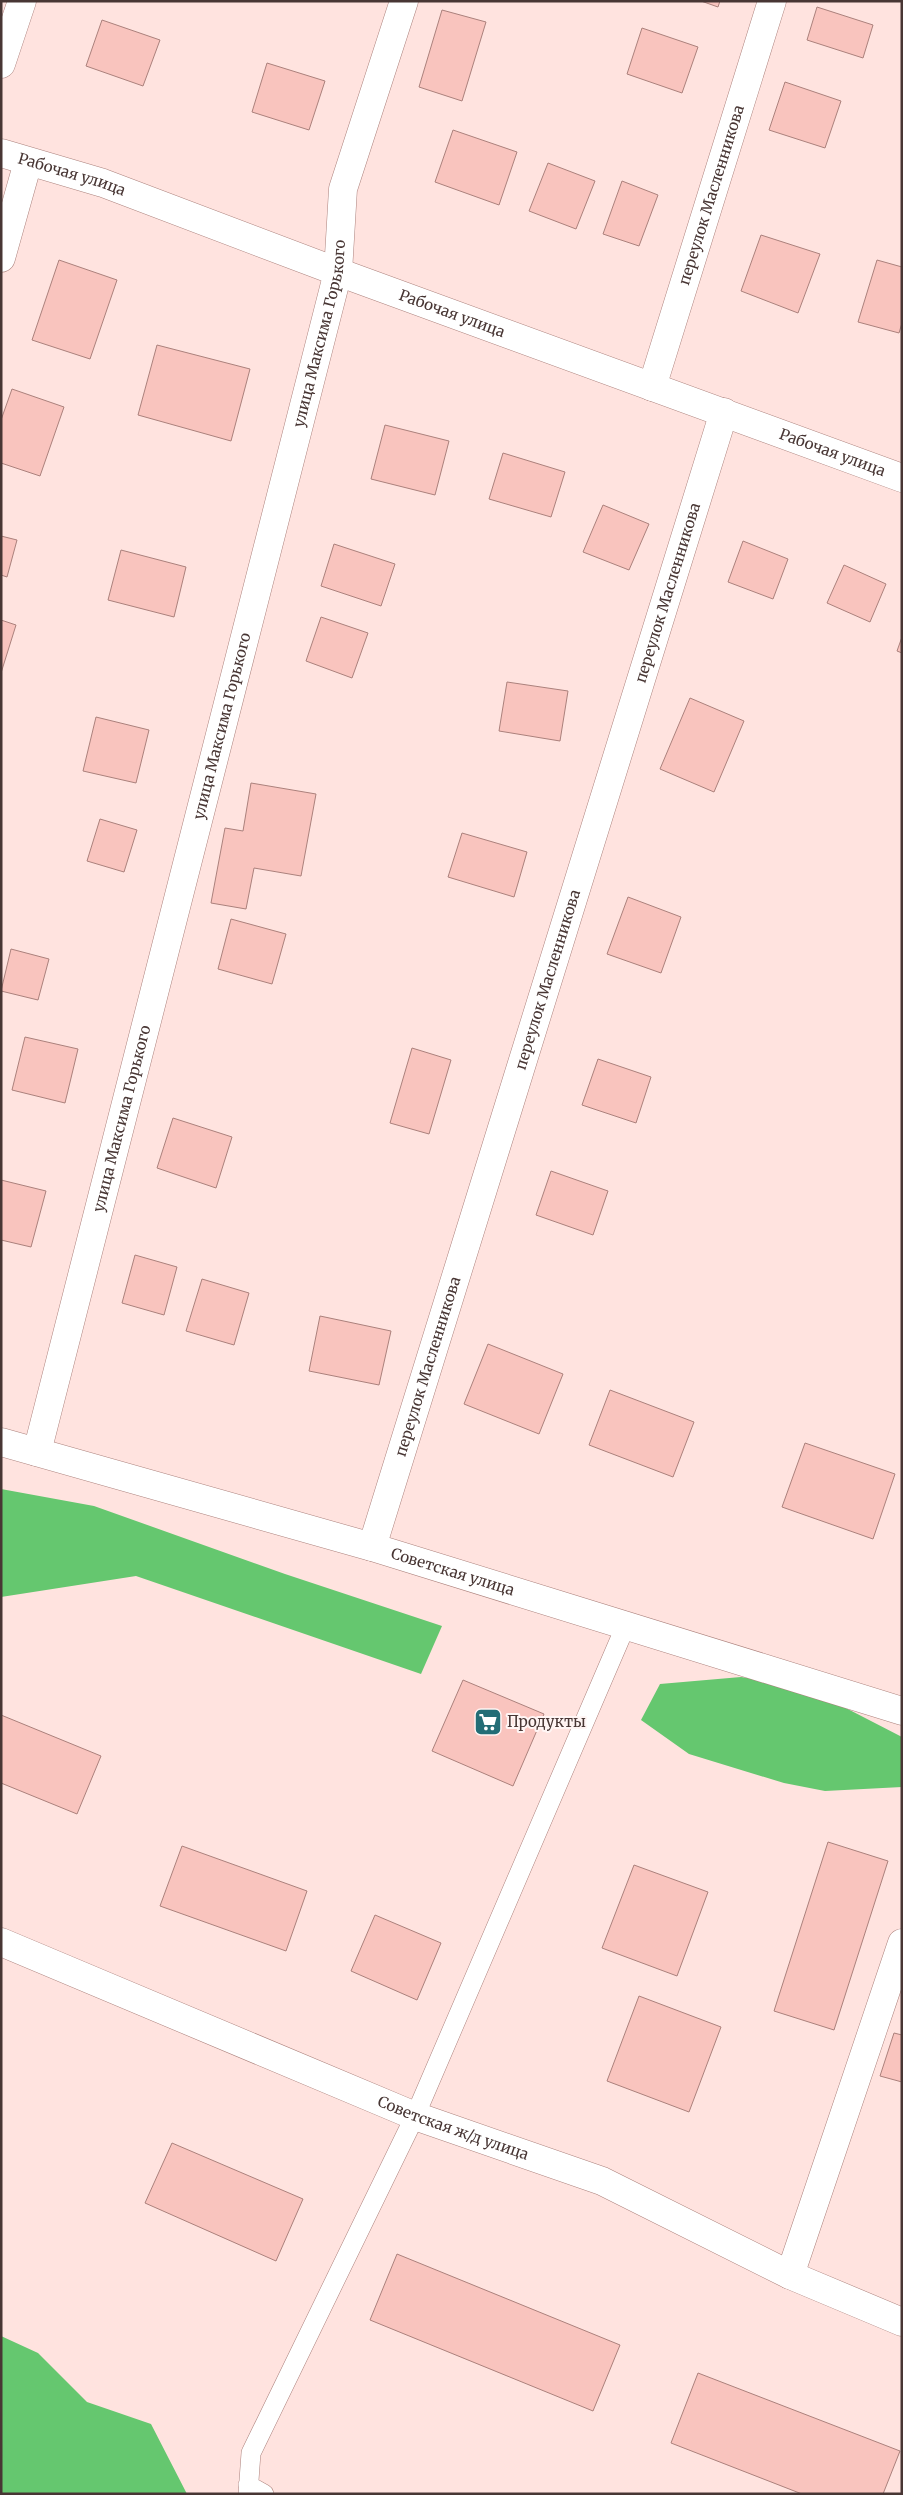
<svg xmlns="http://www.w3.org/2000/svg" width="903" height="2495" font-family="Merriweather,serif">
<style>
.forest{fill:#65c76f}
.building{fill:#f9c4be;stroke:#ab817c}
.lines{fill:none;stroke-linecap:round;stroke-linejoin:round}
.service-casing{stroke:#ac827d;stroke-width:20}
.minor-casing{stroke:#ac827d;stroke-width:29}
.secondary-casing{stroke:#ac827d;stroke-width:29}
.service{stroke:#fff;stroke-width:19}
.minor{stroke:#fff;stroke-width:28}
.secondary{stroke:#fff;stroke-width:28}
.labels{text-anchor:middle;stroke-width:4;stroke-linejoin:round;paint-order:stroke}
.street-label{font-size:15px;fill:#483634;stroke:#fff5f4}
.poi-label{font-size:15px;fill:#483634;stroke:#fff5f4;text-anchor:start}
</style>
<rect width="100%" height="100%" fill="#ffe3df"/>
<!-- forest -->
<path class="forest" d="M1 1489 94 1506 285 1574 442 1626 421 1674 136 1576 1 1597Z
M741 1677 805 1687 902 1737V1787L825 1791 784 1783 689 1754 641 1720 660 1684Z
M1 2336 38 2353 87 2402 151 2424 187 2494H1Z"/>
<!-- building -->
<path class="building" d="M701 1H720L718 7Z
M817 7 873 25 863 58 807 40Z
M442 10 486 22 462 101 419 87Z
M102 20 160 40 143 86 86 66Z
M642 28 698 47 682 93 627 74Z
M267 63 325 81 309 130 252 112Z
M785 82 841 101 825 148 769 130Z
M453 130 517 152 499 205 435 182Z
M548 163 595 181 576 229 529 211Z
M622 181 658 195 639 246 603 234Z
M761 235 820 254 798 313 741 291Z
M59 260 117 280 90 359 32 340Z
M877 260 902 267V323L899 333 858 322Z
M157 345 250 369 231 441 138 415Z
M12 389 64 407 40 476 1 463V420Z
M385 425 449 441 435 495 371 479Z
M503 453 565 472 551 517 489 499Z
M603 505 649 524 629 570 583 552Z
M1 536 17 540 7 577 1 575Z
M743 541 788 559 773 599 728 582Z
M334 544 395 564 381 606 321 586Z
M121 550 186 567 174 617 108 600Z
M844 565 886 584 870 622 827 603Z
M321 617 368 633 352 678 306 661Z
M1 620 16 625 1 673Z
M902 637V653L897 651Z
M507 682 568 691 560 741 499 731Z
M690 698 744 721 714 792 660 769Z
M96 717 149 730 136 783 83 771Z
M251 783 316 794 301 876 254 868 246 909 211 903 225 828 243 831Z
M100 819 137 830 124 872 87 861Z
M462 833 527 852 514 897 448 877Z
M628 897 681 917 661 973 607 954Z
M231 919 286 934 272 984 218 969Z
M11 949 49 959 38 1000 1 991Z
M25 1037 78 1049 65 1103 12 1090Z
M412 1048 451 1060 429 1134 390 1123Z
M598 1059 651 1077 636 1123 582 1105Z
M173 1118 232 1137 216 1188 157 1168Z
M551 1171 608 1191 593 1235 536 1215Z
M1 1180 46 1191 31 1247 1 1240Z
M135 1255 177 1267 164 1315 122 1303Z
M202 1279 249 1293 234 1345 186 1331Z
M320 1316 391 1331 379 1385 309 1371Z
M488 1344 563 1374 539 1434 464 1404Z
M610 1390 694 1422 673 1477 589 1445Z
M805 1443 895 1474 873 1539 782 1507Z
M463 1680 544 1714 513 1786 432 1751Z
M1 1715 101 1756 77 1814 1 1783Z
M828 1842 888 1861 834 2030 774 2011Z
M182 1846 307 1891 286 1951 160 1906Z
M634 1865 708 1892 677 1976 602 1948Z
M375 1915 441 1943 417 2000 351 1971Z
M639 1996 721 2027 689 2112 607 2081Z
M894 2033 902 2035V2082L880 2076Z
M172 2143 303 2199 276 2261 145 2203Z
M397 2254 620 2345 593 2411 370 2320Z
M698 2373 900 2451 883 2494H802L671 2443Z"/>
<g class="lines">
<!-- service casing -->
<g class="service-casing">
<path id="service" d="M248 2485 264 2494
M248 2494 251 2453 415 2116 626 1625"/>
</g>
<!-- minor casing -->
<g class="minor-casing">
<g id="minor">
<path d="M1 64 22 1"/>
<path id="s1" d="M1 153 103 183 338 272 902 478"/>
<path d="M1 258 28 162"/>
<path id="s2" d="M652 387 772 1"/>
<path id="s3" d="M37 1452 338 272 343 189 404 1"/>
<path id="s4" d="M372 1547 724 412"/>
<path id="s5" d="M1 1942 415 2116 602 2181 790 2275 902 2322"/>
<path d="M790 2275 902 1943"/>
</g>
</g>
<!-- secondary casing -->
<g class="secondary-casing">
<g id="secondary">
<path id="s6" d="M1 1442 372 1547 902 1711"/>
</g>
</g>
<!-- service -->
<use href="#service" class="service"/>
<!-- minor -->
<use href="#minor" class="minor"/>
<!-- secondary -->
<use href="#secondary" class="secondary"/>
</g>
<!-- icons -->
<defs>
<g id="supermarket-square" transform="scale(1.4375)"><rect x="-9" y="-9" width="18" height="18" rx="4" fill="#236d76" stroke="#fff5f4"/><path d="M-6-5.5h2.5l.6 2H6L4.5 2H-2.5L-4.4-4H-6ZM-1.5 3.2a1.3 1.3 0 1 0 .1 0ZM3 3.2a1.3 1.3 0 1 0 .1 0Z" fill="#fff"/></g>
</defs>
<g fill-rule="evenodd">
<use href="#supermarket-square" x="488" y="1722"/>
</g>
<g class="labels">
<!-- street labels -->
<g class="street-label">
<text dy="5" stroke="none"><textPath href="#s1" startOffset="74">Рабочая улица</textPath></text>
<text dy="5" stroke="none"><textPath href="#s2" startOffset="201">переулок Масленникова</textPath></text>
<text dy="5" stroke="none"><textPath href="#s1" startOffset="479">Рабочая улица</textPath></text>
<text dy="5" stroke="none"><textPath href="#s3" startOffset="1154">улица Максима Горького</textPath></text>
<text dy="5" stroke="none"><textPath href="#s1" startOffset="884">Рабочая улица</textPath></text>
<text dy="5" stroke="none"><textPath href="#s4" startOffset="999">переулок Масленникова</textPath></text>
<text dy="5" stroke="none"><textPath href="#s3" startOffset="749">улица Максима Горького</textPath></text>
<text dy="5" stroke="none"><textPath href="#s4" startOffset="594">переулок Масленникова</textPath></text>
<text dy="5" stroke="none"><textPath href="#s3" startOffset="344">улица Максима Горького</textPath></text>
<text dy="5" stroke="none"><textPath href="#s4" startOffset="189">переулок Масленникова</textPath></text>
<text dy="5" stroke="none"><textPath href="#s6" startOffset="470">Советская улица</textPath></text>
<text dy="5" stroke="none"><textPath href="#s5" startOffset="489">Советская ж/д улица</textPath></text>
</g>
<!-- poi labels -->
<g class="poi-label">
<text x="507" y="1727">Продукты</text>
</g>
</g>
<!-- border -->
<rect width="903" height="2495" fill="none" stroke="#483634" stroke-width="5"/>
</svg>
